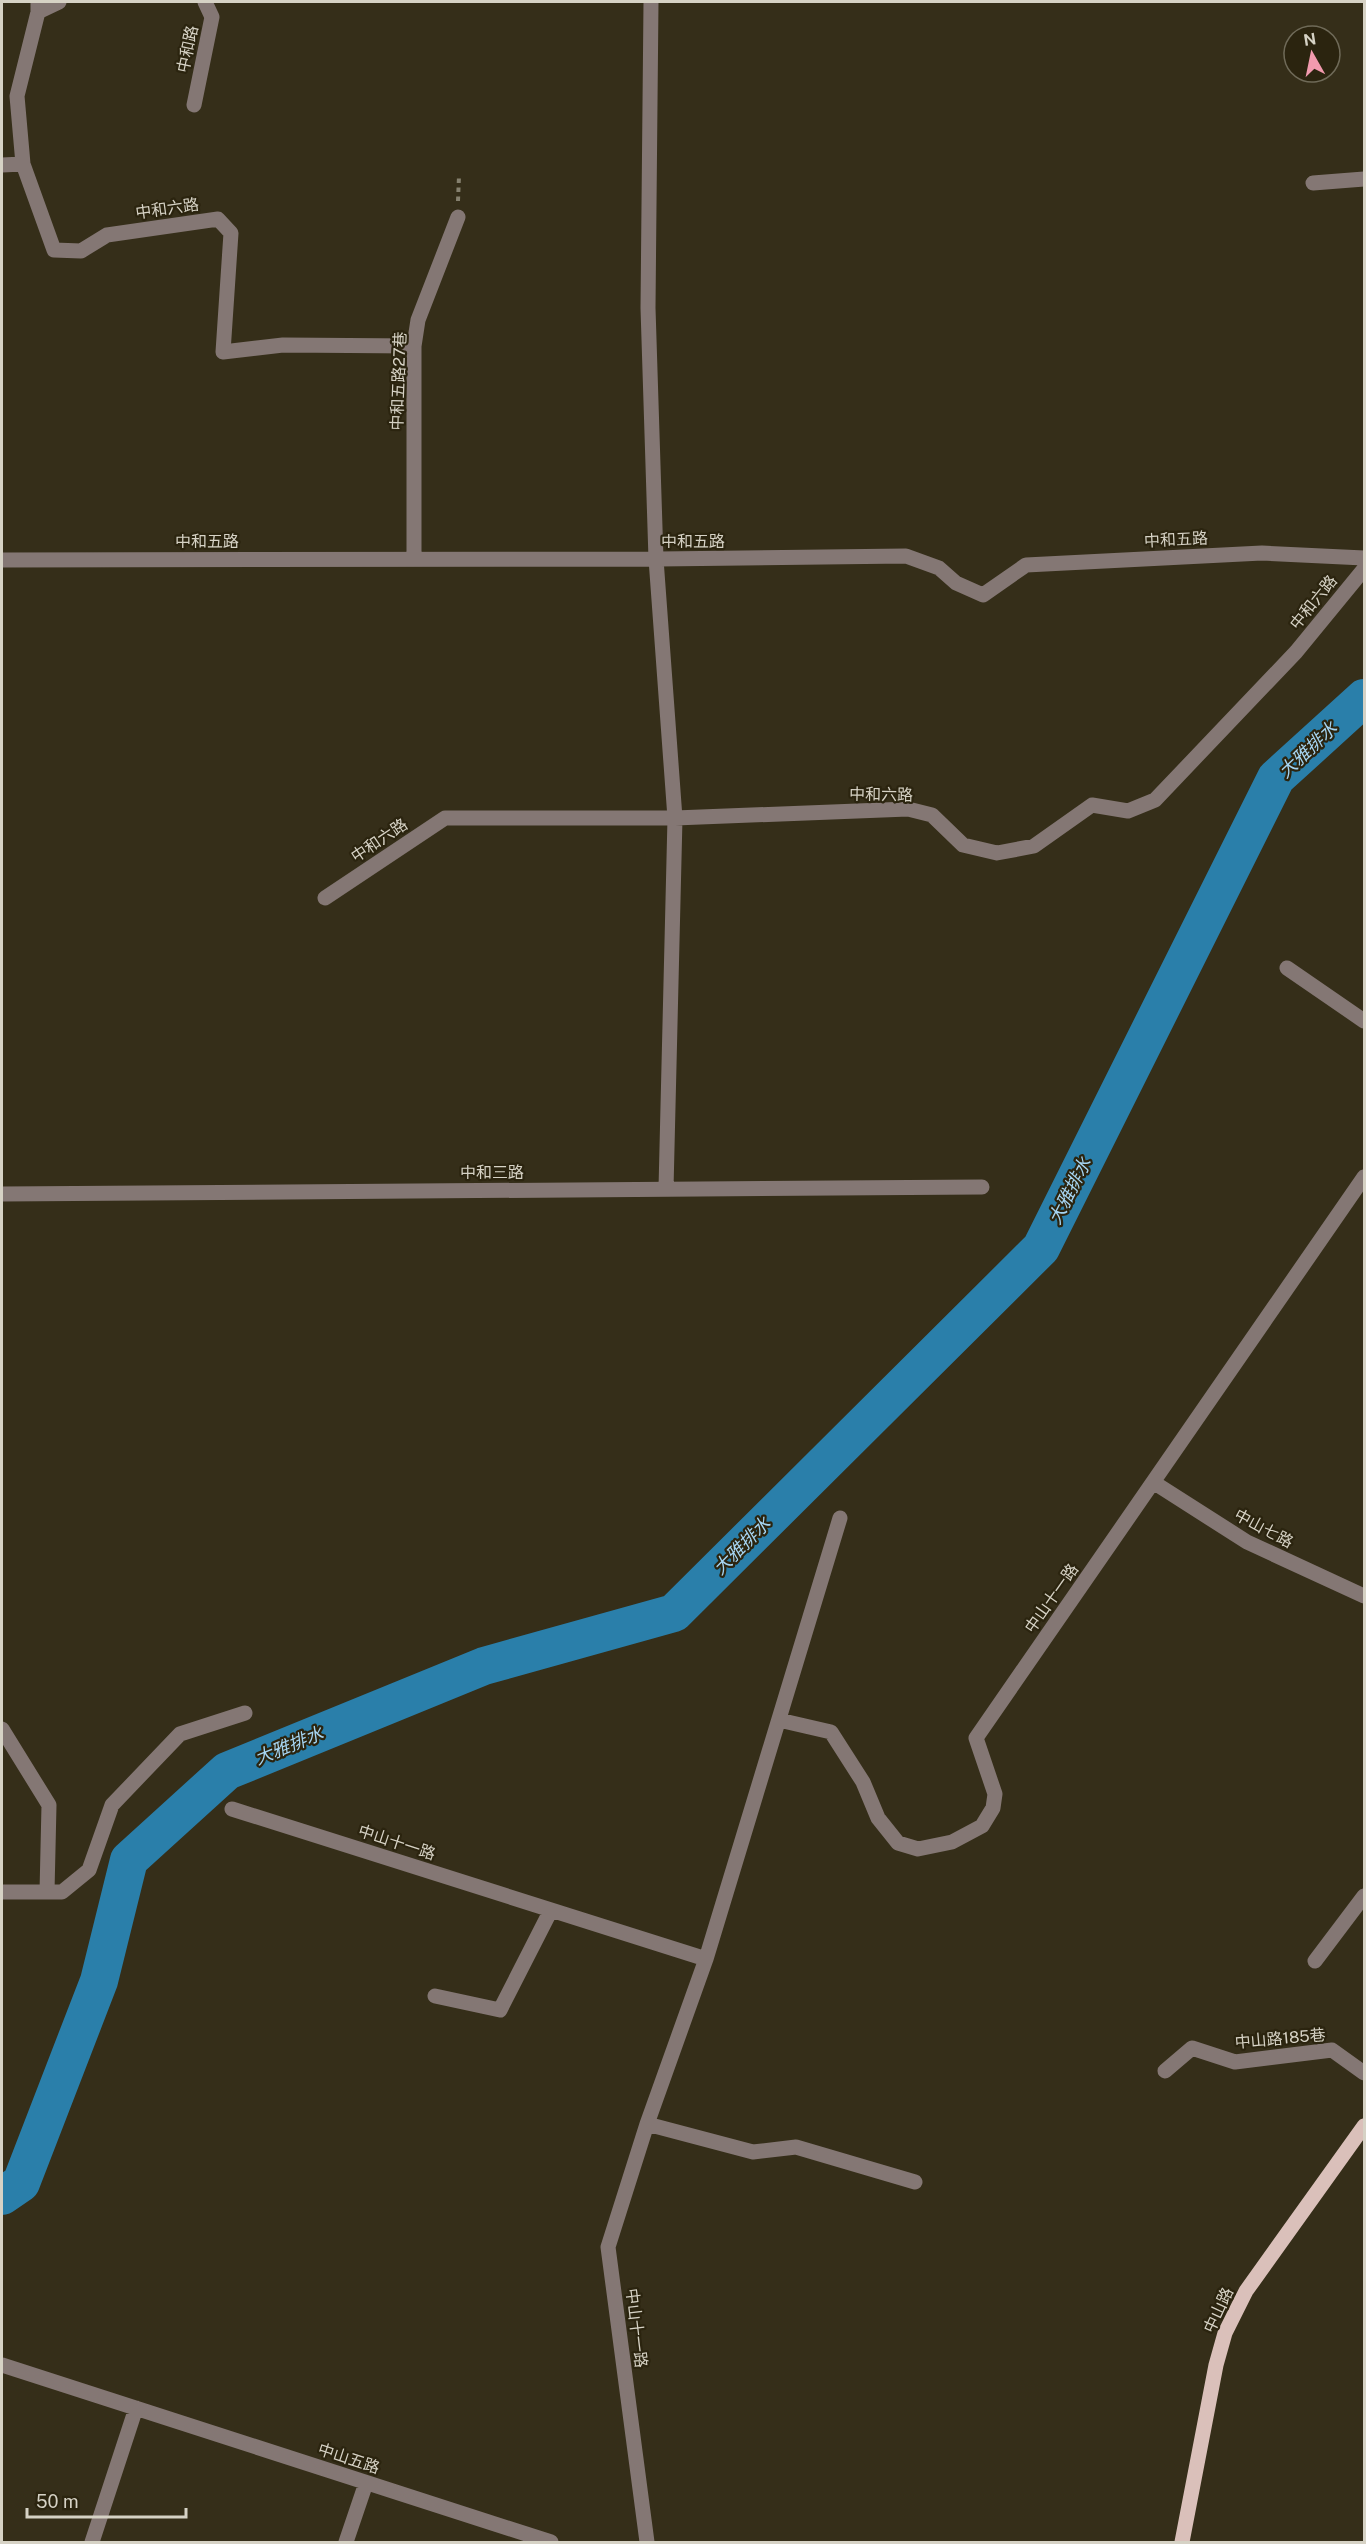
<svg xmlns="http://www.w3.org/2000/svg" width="1366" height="2544" font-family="'Public Sans','Noto Sans TC',sans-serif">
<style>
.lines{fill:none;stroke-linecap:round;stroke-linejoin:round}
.river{stroke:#2a7faa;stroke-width:38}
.path{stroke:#85806e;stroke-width:4;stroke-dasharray:4.5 4.5;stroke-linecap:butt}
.minor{stroke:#847774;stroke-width:15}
.major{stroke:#dac0ba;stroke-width:15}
.labels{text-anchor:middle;stroke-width:4.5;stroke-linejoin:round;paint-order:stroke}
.street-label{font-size:16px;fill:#d6d2c5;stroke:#2b240f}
.water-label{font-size:18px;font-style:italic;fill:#a6d5f2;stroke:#2b240f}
</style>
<rect width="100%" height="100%" fill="#352e19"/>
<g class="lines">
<!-- river -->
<path class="river" d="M2 2196 21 2183 99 1981 129 1860 227 1771 484 1666 674 1613 1041 1248 1276 778 1364 698"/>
<!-- path -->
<path class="path" d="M458 201 459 176"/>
<!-- minor -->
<path class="minor" d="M38 2V12L17 96 23 164 54 250 81 251 107 235 218 219 231 233 223 352 283 345 414 346
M651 2 648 308 656 559 675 818 666 1189
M38 12 59 2
M194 105 212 17 205 2
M2 165 23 164
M1313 183 1364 179
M414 558V346L418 320 458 217
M2 560 659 559 906 556 939 568 956 583 983 595 1026 565 1262 553 1364 558
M325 898 445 818H675L908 809 932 815 963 845 997 853 1034 846 1092 805 1128 811 1155 800 1296 652 1364 569
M1287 968 1364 1021
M2 1194 982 1187
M1153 1482 1247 1542 1364 1596
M779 1720 831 1732 863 1782 878 1818 898 1843 918 1849 952 1842 982 1826 993 1808 995 1794 976 1738 1364 1177
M2 1729 49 1805 47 1892
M232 1809 706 1959
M2 1892H62L89 1870 112 1805 180 1734 245 1713
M1315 1961 1364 1896
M435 1996 500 2010 551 1910
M1165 2071 1192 2048 1235 2062 1332 2050 1364 2073
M647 2124 753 2152 796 2147 915 2182
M2 2365 551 2542
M92 2542 136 2408
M346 2542 366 2483
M647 2542 608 2247 647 2124 706 1959 840 1518"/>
<!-- major -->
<path class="major" d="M1182 2542 1216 2365 1225 2333 1246 2291 1364 2126"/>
</g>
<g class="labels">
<!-- street labels -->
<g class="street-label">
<text transform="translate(187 49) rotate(-78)" y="6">中和路</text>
<text transform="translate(167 208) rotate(-8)" y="6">中和六路</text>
<text transform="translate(398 381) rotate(-88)" y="6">中和五路27巷</text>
<text transform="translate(1176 539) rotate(-3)" y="6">中和五路</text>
<text x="207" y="547">中和五路</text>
<text x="693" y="547">中和五路</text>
<text transform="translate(1313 602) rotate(-51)" y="6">中和六路</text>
<text transform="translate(881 794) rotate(1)" y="6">中和六路</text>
<text transform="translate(379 840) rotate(-34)" y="6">中和六路</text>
<text x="492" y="1178">中和三路</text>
<text transform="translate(1264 1528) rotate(28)" y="6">中山七路</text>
<text transform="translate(1051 1598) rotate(-55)" y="6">中山十一路</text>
<text transform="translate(397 1842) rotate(18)" y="6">中山十一路</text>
<text transform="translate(1280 2038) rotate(-5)" y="6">中山路185巷</text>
<text transform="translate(1218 2310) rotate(-65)" y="6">中山路</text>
<text transform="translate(637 2328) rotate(83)" y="6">中山十一路</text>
<text transform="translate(349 2458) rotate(18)" y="6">中山五路</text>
</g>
<!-- water labels -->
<g class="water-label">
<text transform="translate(1308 750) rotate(-43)" y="6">大雅排水</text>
<text transform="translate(1070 1191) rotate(-63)" y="6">大雅排水</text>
<text transform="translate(742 1546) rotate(-45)" y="6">大雅排水</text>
<text transform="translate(289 1746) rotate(-22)" y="6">大雅排水</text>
</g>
</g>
<!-- border -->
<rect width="1366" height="2544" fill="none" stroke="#d6d2c5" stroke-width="6"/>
<!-- north arrow -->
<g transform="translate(1312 54) rotate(351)"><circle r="28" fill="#2b240f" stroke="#6f6a58" stroke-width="1.5"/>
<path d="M0-4.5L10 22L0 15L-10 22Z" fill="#f29aae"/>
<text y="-9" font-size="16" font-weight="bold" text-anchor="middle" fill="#d6d2c5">N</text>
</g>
<!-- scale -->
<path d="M27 2508v9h159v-9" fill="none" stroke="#d6d2c5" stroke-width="3"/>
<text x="36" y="2508" font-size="18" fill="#d6d2c5" stroke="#2b240f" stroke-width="4.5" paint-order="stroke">50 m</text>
</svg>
